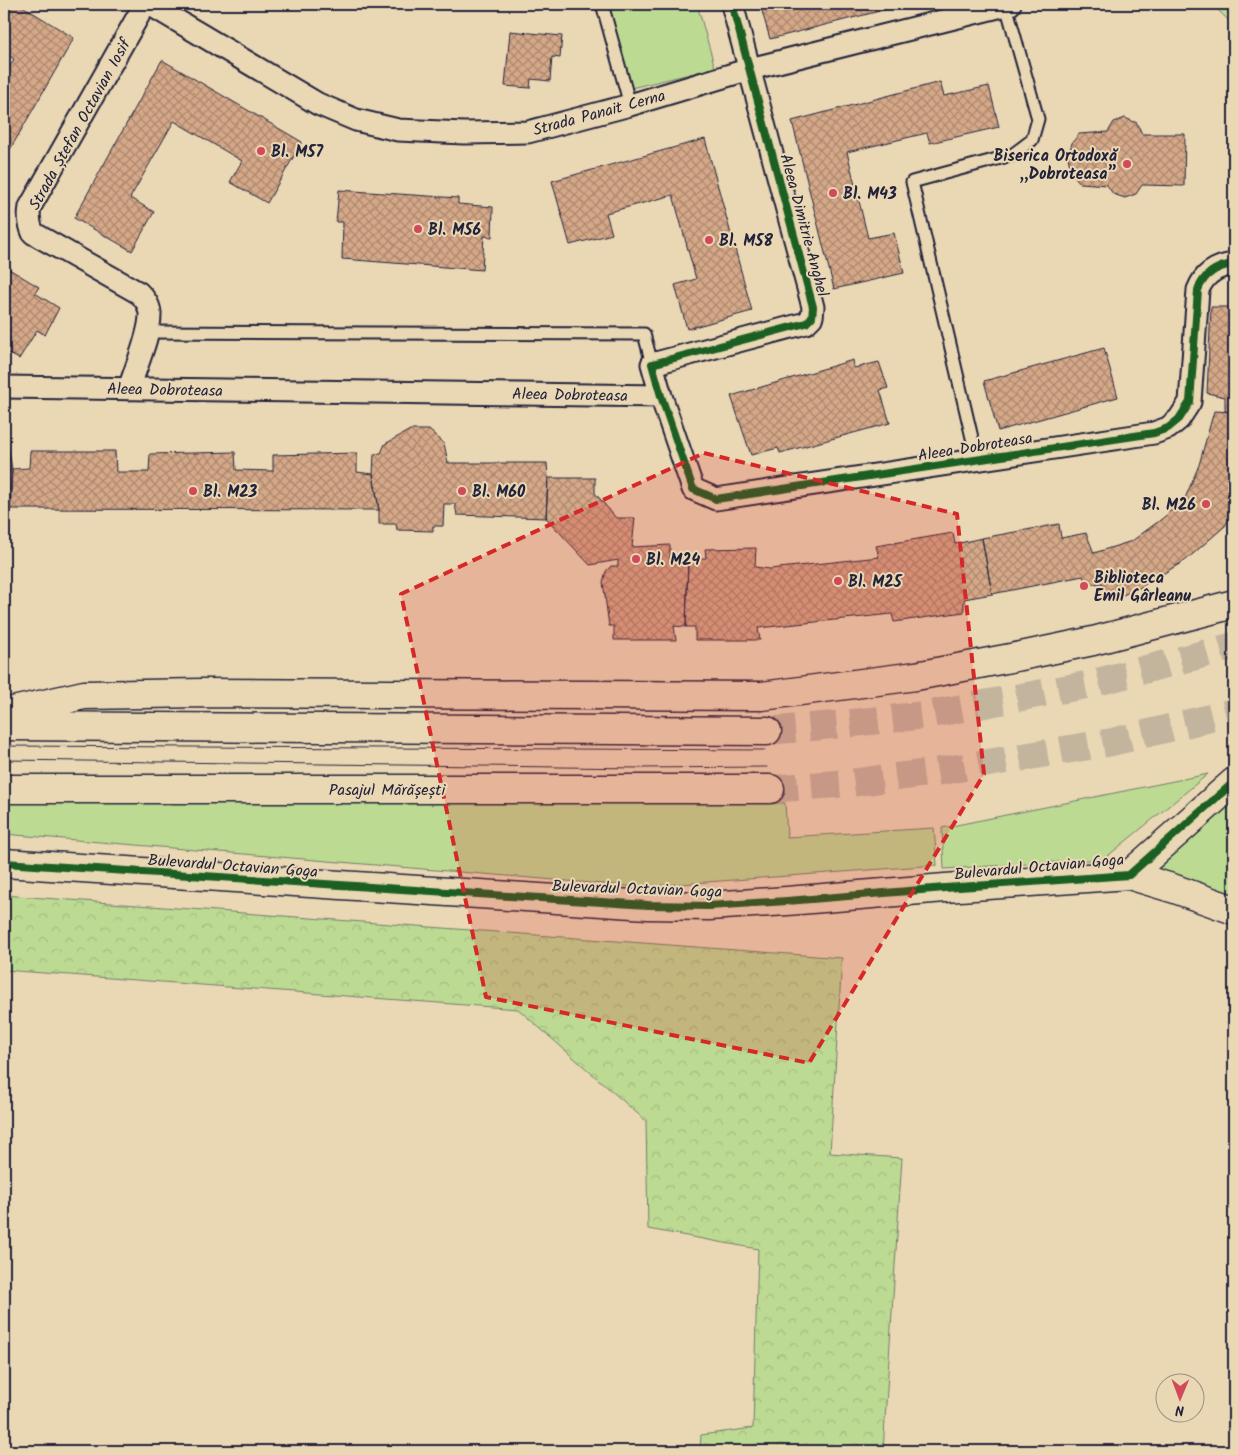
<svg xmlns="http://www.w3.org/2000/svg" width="1238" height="1455" font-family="Kalam,sans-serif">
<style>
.green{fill:#bdda93;stroke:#707e67}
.forest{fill:url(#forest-crowns);stroke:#707e67}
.building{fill:url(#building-cross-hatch);stroke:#22223b}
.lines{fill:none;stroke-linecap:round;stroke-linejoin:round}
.secondary-tunnel{stroke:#c2b49d;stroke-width:28;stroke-dasharray:28 14;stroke-linecap:butt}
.lane-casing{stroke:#22223b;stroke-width:15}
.street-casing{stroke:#22223b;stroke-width:25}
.secondary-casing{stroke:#22223b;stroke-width:31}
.lane{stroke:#ead8b5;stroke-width:11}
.street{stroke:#ead8b5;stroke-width:21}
.secondary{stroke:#ead8b5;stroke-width:28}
.tram{stroke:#22223b;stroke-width:1}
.cycleway-casing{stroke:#ead8b5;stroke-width:11}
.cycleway{stroke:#1b5e20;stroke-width:8}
.marked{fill:#d62828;fill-opacity:0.2;stroke:#d62828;stroke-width:4;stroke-dasharray:10 6;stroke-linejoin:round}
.poi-dot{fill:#d1495b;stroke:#ead8b5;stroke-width:2}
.labels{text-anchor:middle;stroke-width:4;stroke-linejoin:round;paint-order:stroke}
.street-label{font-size:16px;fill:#22223b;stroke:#ead8b5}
.poi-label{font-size:16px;font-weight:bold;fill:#22223b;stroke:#ead8b5;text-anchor:start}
</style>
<defs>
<pattern id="forest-crowns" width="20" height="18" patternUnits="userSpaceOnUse" patternTransform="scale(1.25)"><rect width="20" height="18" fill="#bdda93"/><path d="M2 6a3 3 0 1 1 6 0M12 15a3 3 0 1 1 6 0" fill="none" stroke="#a2bb80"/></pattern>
<pattern id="building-cross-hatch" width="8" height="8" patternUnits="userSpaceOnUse" patternTransform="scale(1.25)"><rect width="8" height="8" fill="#d5a887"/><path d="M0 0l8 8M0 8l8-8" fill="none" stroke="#ac8870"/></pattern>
</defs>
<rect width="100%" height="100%" fill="#ead8b5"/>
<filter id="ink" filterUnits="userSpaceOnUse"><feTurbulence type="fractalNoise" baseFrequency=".02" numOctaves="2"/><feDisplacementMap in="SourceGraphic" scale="10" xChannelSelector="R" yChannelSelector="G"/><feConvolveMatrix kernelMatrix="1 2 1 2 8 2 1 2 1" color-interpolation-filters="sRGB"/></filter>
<g filter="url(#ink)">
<!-- green -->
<path class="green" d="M609 4H697L715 68 631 88Z
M1212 4H1234V26Z
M1208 774 1104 859 944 869 942 828Z
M1234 796V898L1151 869Z
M4 799 785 803 787 837 934 828 937 865 639 887 4 834Z"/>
<!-- forest -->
<path class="forest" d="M4 895 842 958 830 1153 902 1158 883 1451H700L701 1435 753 1428 758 1249 648 1229 646 1121 518 1009 4 970Z"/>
<!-- building -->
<path class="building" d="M4 4H19L74 38 4 160V77L14 59 4 52Z
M760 4H907L770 39Z
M510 31 562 36 560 58 552 57 550 81 531 79 530 88 505 86Z
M162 60 302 142 267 203 230 182 242 161 174 121 130 198 154 212 132 251 74 218Z
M940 82 944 96 989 86 999 127 930 143 927 133 847 152 868 238 894 233 904 273 834 289 792 121Z
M1125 118 1137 123 1142 134H1185L1184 186 1142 185 1136 194 1125 198 1113 194 1107 185 1080 183 1071 172 1068 157 1072 143 1079 134 1108 132 1114 122Z
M705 139 752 311 687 329 675 285 696 279 673 195 606 213 612 234 570 245 552 181Z
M339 190 458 198V204L493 207 492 237 484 236 482 270 342 259 343 222H336Z
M4 266 39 287 35 293 59 308 45 335 37 330 19 359 4 351Z
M1230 289H1234V412L1225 411V397L1207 393 1211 307H1230Z
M1104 348 1118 397 998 431 984 381Z
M853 360 854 368 879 362 888 388 880 390 890 423 780 453 778 448 751 455 731 396Z
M1214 411 1234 412V511L1225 526 1186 560 1139 588 1109 601 1102 583 1087 585 1083 576 992 594 982 538 1059 524 1061 538 1086 533 1094 553 1132 541 1163 518 1186 496 1199 465Z
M410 430H429L444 443 448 463H547L548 478 546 518 457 515 455 504H444L443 526H433V531L397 530 396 524H379V510L373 474 374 454 381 453 385 444Z
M4 442 8 445 12 469 10 509 4 517Z
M30 451H115L116 472H149L150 454 235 452 236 470 273 471V455L357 453V472L373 474 379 510 10 509 12 469 29 468Z
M548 478H595V493L616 518H635L632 547 670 545V559H688L686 627 674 626 676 640H614V626H609L603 582 606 571 611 566H618V560L590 565 546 518Z
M953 533 955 544 982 538 992 594 964 599V612L894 622 892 614 758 628 760 640H695V627H686L688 559 706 558 705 549 756 548 755 567 770 569 879 557 876 546Z"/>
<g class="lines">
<!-- secondary-tunnel -->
<path class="secondary-tunnel" d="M767 731 844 724 925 715 1086 685 1234 646
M770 789 850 783 935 772 1112 742 1234 712"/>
<!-- lane casing -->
<g class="lane-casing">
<path id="lane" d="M602 4 630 105
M147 332 644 334 652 364
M977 459 912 182 1012 155 1032 140 1038 119 1006 5"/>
</g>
<!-- street casing -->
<g class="street-casing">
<path id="street" d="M149 4 318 104 356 120 398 130 464 133 528 132 630 105 750 69 1010 4
M732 4 813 307 812 317 806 323 652 364 661 396 693 489 716 499 1154 433 1168 428 1179 419 1190 402 1198 290C1204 274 1217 266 1234 264
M4 387 661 396
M129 389C135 369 151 333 150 313 149 304 145 299 139 293L33 233C29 224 28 217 30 207L145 4"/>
</g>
<!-- secondary casing -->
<g class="secondary-casing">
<path id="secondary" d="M4 713 84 695 202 693 762 696 916 676 1021 656 1093 641 1234 604
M4 726 767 731
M4 789H770
M4 863 648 905 709 906 787 901 945 888 1129 875 1234 782
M1129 875 1175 889 1234 910"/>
</g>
<!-- lane -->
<use href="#lane" class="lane"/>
<!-- street -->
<use href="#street" class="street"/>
<!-- secondary -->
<use href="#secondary" class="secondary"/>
<!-- tram -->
<path class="tram" d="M4 746 765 750
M4 760 640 768 767 767"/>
<!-- cycleway casing -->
<g class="cycleway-casing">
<path id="cycleway" d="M732 4 813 307 812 317 806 323 652 364 661 396 693 489 716 499 1154 433 1168 428 1179 419 1190 402 1198 290C1204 274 1217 266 1234 264
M4 863 648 905 709 906 787 901 945 888 1129 875 1234 782"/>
</g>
<!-- cycleway -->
<use href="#cycleway" class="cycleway"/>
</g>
</g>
<!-- marked area -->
<path class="marked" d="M704 453 957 514 984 774 809 1063 486 997 401 594Z"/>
<!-- markers -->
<g class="poi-dot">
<circle cx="261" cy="151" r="5"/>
<circle cx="1127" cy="164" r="5"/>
<circle cx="833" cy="193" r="5"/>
<circle cx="418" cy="229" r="5"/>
<circle cx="709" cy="240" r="5"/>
<circle cx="193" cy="491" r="5"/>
<circle cx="462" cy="491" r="5"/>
<circle cx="1206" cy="504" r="5"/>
<circle cx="636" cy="559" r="5"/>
<circle cx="838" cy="581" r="5"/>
<circle cx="1084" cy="586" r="5"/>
</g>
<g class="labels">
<!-- street labels -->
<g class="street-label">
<text transform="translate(599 112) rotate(-15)" y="6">Strada Panait Cerna</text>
<text transform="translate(79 124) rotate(-61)" y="6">Strada Ștefan Octavian Iosif</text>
<text transform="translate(805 225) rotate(75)" y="6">Aleea Dimitrie Anghel</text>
<text transform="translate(165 389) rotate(1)" y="6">Aleea Dobroteasa</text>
<text transform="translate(570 394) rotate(1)" y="6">Aleea Dobroteasa</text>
<text transform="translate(975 446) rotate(-9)" y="6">Aleea Dobroteasa</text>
<text x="387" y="795">Pasajul Mărășești</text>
<text transform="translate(233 865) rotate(4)" y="6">Bulevardul Octavian Goga</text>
<text transform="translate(1039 866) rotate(-5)" y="6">Bulevardul Octavian Goga</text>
<text transform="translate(637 888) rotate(2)" y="6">Bulevardul Octavian Goga</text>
</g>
<!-- poi labels -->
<g class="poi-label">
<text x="271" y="157">Bl. M57</text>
<text x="1117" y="161" text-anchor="end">Biserica Ortodoxă<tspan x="1117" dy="18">„Dobroteasa”</tspan></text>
<text x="843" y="199">Bl. M43</text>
<text x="428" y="235">Bl. M56</text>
<text x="719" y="246">Bl. M58</text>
<text x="203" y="497">Bl. M23</text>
<text x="472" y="497">Bl. M60</text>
<text x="1196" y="510" text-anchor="end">Bl. M26</text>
<text x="646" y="565">Bl. M24</text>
<text x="1094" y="583">Biblioteca<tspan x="1094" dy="18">Emil Gârleanu</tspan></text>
<text x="848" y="587">Bl. M25</text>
</g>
</g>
<!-- margin -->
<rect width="1238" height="1455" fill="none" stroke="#ead8b5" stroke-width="20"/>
<rect x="10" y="10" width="1218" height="1435" fill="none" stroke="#22223b" stroke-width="2" filter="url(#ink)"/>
<!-- north arrow -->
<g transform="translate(1180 1398) rotate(181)"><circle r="24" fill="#ead8b5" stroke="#9a8f84"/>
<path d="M0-4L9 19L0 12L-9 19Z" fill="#d1495b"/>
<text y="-8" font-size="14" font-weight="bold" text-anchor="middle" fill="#22223b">N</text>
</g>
</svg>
